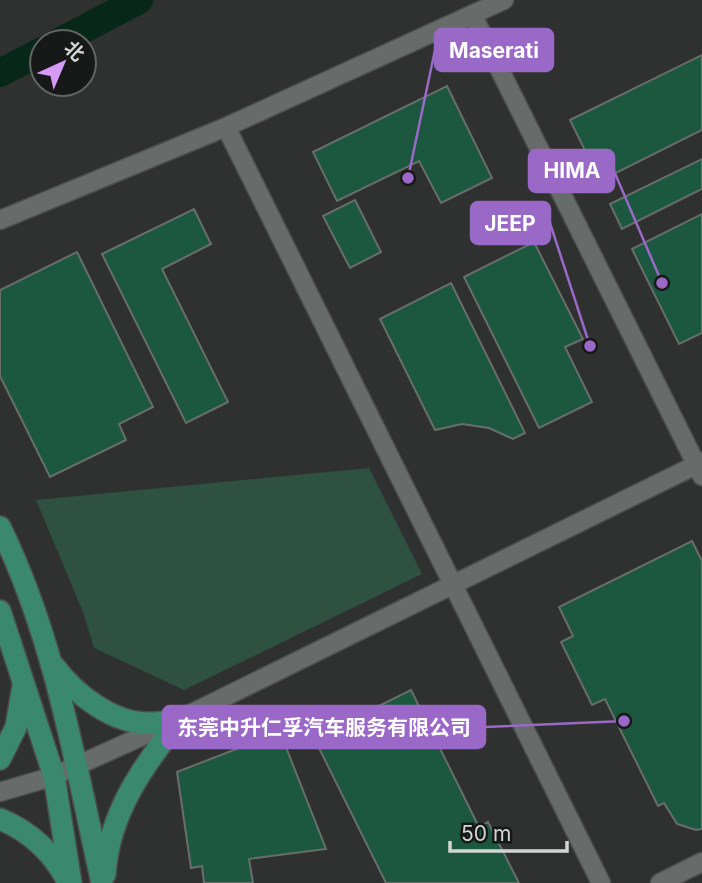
<svg xmlns="http://www.w3.org/2000/svg" width="702" height="883" font-family="Inter,'Noto Sans SC',sans-serif">
<style>
.green{fill:#2e5141}
.lines{fill:none;stroke-linecap:round;stroke-linejoin:round}
.river{stroke:#07271a;stroke-width:28}
.building{fill:#1c5840;stroke:#696d6b;stroke-width:2}
.minor-casing{stroke:#4b4e4d;stroke-width:21}
.major-casing{stroke:#4b4e4d;stroke-width:24}
.minor{stroke:#676b69;stroke-width:18}
.major{stroke:#3a896e;stroke-width:21}
.leader{fill:none;stroke:#9a68c7;stroke-width:2.5}
.callout-dot{fill:#9a68c7;stroke:#171918;stroke-width:2.5}
.callout{fill:#9a68c7;stroke:#9a68c7;stroke-width:2.5}
.callout-label{font-size:21px;text-anchor:middle;font-weight:bold;fill:#fff}
</style>
<rect width="100%" height="100%" fill="#2e3130"/>
<!-- green -->
<path class="green" d="M369 468 422 574 184 690 94 648 83 612 36 500Z"/>
<g class="lines">
<!-- river -->
<path class="river" d="M59 42 139 0
M0 73 42 51"/>
</g>
<!-- building -->
<path class="building" d="M702 55V130L600 181 570 120Z
M447 86 492 178 441 203 419 161 337 201 313 152Z
M702 159V189L622 229 610 204Z
M355 200 381 252 350 268 323 216Z
M194 209 211 244 162 269 228 402 186 423 102 254Z
M702 214V333L679 344 632 249Z
M534 242 583 339 565 347 592 402 539 428 464 277Z
M77 252 153 407 119 424 126 440 50 477 0 376V290Z
M451 283 525 433 513 439 489 428 462 424 435 430 380 319Z
M692 541 702 561V829L696 830 677 824 664 803 658 806 605 699 592 705 561 642 573 636 559 607Z
M411 690 479 827 488 822 519 883H386L314 738Z
M280 732 326 849 249 859 253 883H204L202 866 191 868 177 772Z"/>
<g class="lines">
<!-- minor casing -->
<g class="minor-casing">
<path id="minor" d="M473 16 702 476
M226 127 601 883
M0 220 226 127 504 0
M0 792 54 776 180 719 702 462
M660 883 702 862"/>
</g>
<!-- major casing -->
<g class="major-casing">
<path id="major" d="M0 527C55 639 75 763 102 883
M0 611 54 776 71 883
M54 666C76 695 114 725 152 723 161 723 171 721 180 719
M0 759 16 727 23 686
M0 819C29 831 52 852 67 880
M105 874C109 813 143 766 180 719"/>
</g>
<!-- minor -->
<use href="#minor" class="minor"/>
<!-- major -->
<use href="#major" class="major"/>
</g>
<!-- callouts -->
<path class="leader" d="M408 178L435 50M662 283L614 171M590 346L550 223M624 721L485 727"/>
<g class="callout-dot">
<circle cx="408" cy="178" r="7"/>
<circle cx="662" cy="283" r="7"/>
<circle cx="590" cy="346" r="7"/>
<circle cx="624" cy="721" r="7"/>
</g>
<g class="callout">
<rect x="435" y="29" width="118" height="42" rx="7"/>
<rect x="529" y="150" width="85" height="42" rx="7"/>
<rect x="471" y="202" width="79" height="42" rx="7"/>
<rect x="163" y="706" width="322" height="42" rx="7"/>
</g>
<g class="callout-label">
<text x="494" y="58">Maserati</text>
<text x="572" y="178">HIMA</text>
<text x="510" y="231">JEEP</text>
<text x="324" y="735">东莞中升仁孚汽车服务有限公司</text>
</g>
<!-- north arrow -->
<g transform="translate(63 63) rotate(44)"><circle r="33" fill="#171918" stroke="#636564" stroke-width="2"/>
<path d="M0-5L12 26L0 18L-12 26Z" fill="#d89af8"/>
<text y="-10" font-size="19" font-weight="bold" text-anchor="middle" fill="#d4d6d5">北</text>
</g>
<!-- scale -->
<path d="M450 841v10h117v-10" fill="none" stroke="#d4d6d5" stroke-width="3.5"/>
<text x="461" y="841" font-size="21" fill="#d4d6d5" stroke="#171918" stroke-width="5" paint-order="stroke">50 m</text>
</svg>
